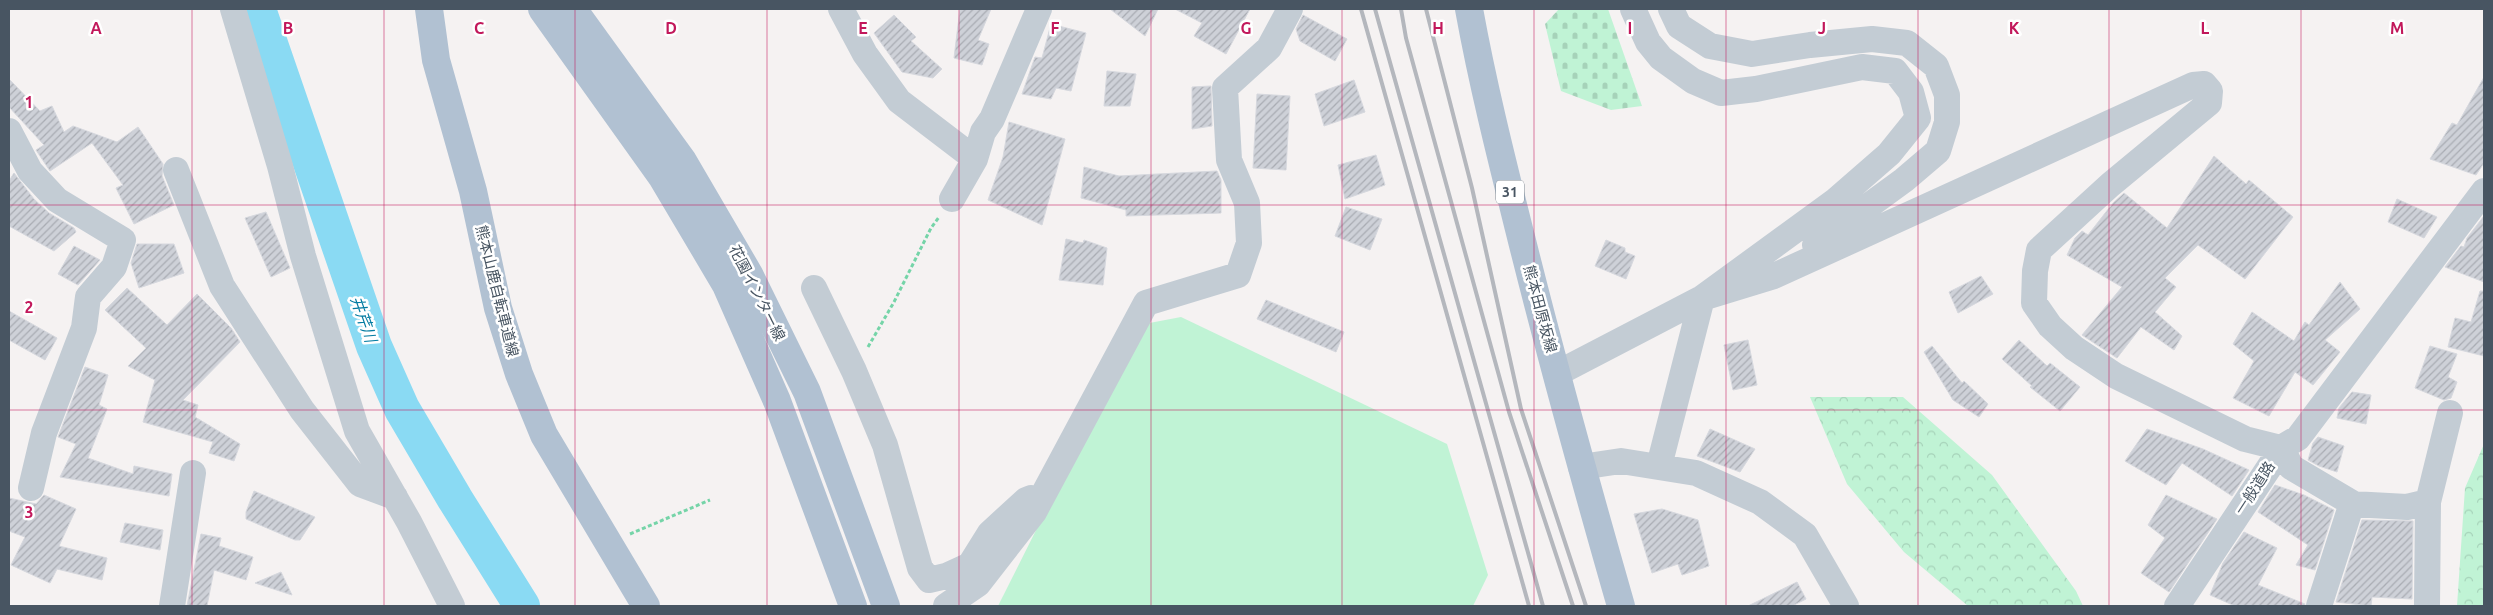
<svg xmlns="http://www.w3.org/2000/svg" width="2493" height="615" font-family="Ubuntu,'Noto Sans JP',sans-serif">
<style>
.forest{fill:url(#forest-crowns)}
.cemetery{fill:url(#cemetery-stones)}
.pitch{fill:#c0f3d5}
.lines{fill:none;stroke-linecap:round;stroke-linejoin:round}
.river{stroke:#8adaf3;stroke-width:36}
.building{fill:url(#building-hatch);stroke:#d6d8de}
.path{stroke:#75d4a8;stroke-width:3;stroke-dasharray:4 2.5;stroke-linecap:butt}
.minor{stroke:#c3ccd4;stroke-width:26}
.major{stroke:#b1c1d2;stroke-width:28}
.rail{stroke:#b4b7bd;stroke-width:4}
.grid{fill:none;stroke:#c2185b;stroke-width:1;stroke-opacity:0.55}
.labels{text-anchor:middle;stroke-width:5;stroke-linejoin:round;paint-order:stroke}
.shield{fill:#fff;stroke:#7f8891;stroke-width:1}
.shield-label{font-size:14px;font-weight:bold;fill:#485562}
.street-label{font-size:15px;fill:#485562;stroke:#fff}
.water-label{font-size:16px;font-style:italic;fill:#047ca2;stroke:#fff}
.grid-label{font-size:16px;text-anchor:middle;font-weight:bold;fill:#c2185b;stroke:#fff;stroke-width:5;stroke-linejoin:round;paint-order:stroke}
</style>
<defs>
<pattern id="forest-crowns" width="20" height="18" patternUnits="userSpaceOnUse" patternTransform="scale(1.25)"><rect width="20" height="18" fill="#c0f3d5"/><path d="M2 6a3 3 0 1 1 6 0M12 15a3 3 0 1 1 6 0" fill="none" stroke="#a6d2b9"/></pattern>
<pattern id="cemetery-stones" width="16" height="16" patternUnits="userSpaceOnUse" patternTransform="scale(1.25)"><rect width="16" height="16" fill="#c0f3d5"/><path d="M2 7V4a2 2 0 0 1 4 0v3zM10 15v-3a2 2 0 0 1 4 0v3z" fill="#a6d2b9"/></pattern>
<pattern id="building-hatch" width="6" height="6" patternUnits="userSpaceOnUse" patternTransform="scale(1.25)"><rect width="6" height="6" fill="#ced1d8"/><path d="M-1 1l2-2M0 6l6-6M5 7l2-2" fill="none" stroke="#a9acb3"/></pattern>
</defs>
<rect width="100%" height="100%" fill="#f5f2f2"/>
<!-- forest -->
<path class="forest" d="M1810 397H1903L1992 475 2076 591 2083 606H1968L1904 552 1847 484Z
M2484 444V606H2457L2465 488Z"/>
<!-- cemetery -->
<path class="cemetery" d="M1559 9H1608L1642 106 1611 110 1561 91 1545 24Z"/>
<!-- pitch -->
<path class="pitch" d="M1181 317 1447 444 1488 575 1473 606H998L1139 325Z"/>
<g class="lines">
<!-- river -->
<path class="river" d="M258 9 374 346 402 409 455 499 522 606"/>
</g>
<!-- building -->
<path class="building" d="M960 9H991L978 40 989 44 982 65 954 58Z
M1110 9H1158L1145 36Z
M1175 9H1250L1226 54 1194 36 1202 23Z
M894 15 916 37 911 41 942 69 933 78 902 72 874 33Z
M1303 15 1347 39 1335 61 1300 41 1296 29Z
M1051 24 1086 33 1071 91 1056 88 1051 99 1022 94 1035 57 1042 58Z
M1107 71 1136 74 1130 106H1104Z
M2484 77V163L2476 175 2430 159 2452 123 2457 125Z
M9 79 40 111 52 106 64 132 73 126 117 142 138 127 163 164 162 176 174 205 134 224 116 188 123 185 92 143 50 171 36 150 44 145 9 107Z
M1354 80 1365 112 1324 126 1315 94Z
M1211 86 1212 126 1192 129V87Z
M1257 94 1290 96 1286 170 1253 168Z
M1009 122 1065 139 1042 225 988 200 1003 157Z
M1376 155 1385 185 1345 199 1338 165Z
M2214 156 2246 184 2249 180 2293 217 2245 279 2198 245 2165 278 2176 287 2155 312 2182 336 2174 350 2141 327 2117 358 2082 335 2122 287 2067 255 2075 238 2082 231 2088 235 2113 203 2124 193 2167 228Z
M1084 167 1119 176 1217 171 1221 180V213L1126 216V210L1081 198Z
M14 173 34 199 49 213 74 228 76 232 54 251 9 226V181Z
M2397 199 2437 217 2424 238 2388 222Z
M1346 207 1382 219 1370 250 1335 236Z
M266 212 290 268 271 277 245 218Z
M2484 216V282L2445 267 2461 246 2464 247 2467 238Z
M1066 239 1083 243 1084 240 1107 248 1103 285 1059 280Z
M1606 240 1625 248V252L1635 256 1626 279 1595 266Z
M137 244H174L184 273 139 288 131 263Z
M74 246 100 260 78 285 58 274Z
M1981 276 1993 294 1958 313 1949 292Z
M2340 282 2360 309 2325 340 2340 352 2313 385 2295 372 2269 416 2233 398 2254 361 2233 344 2252 312 2294 341 2305 322 2309 325Z
M127 288 167 325 197 294 231 328 240 342 183 400 198 405 195 417 240 444 234 461 209 453 213 442 143 422 155 380 128 366 146 348 105 310Z
M2480 291H2484V356L2448 347 2455 318 2471 322Z
M1266 300 1344 332 1336 352 1257 319Z
M9 311 57 338 45 360 9 340Z
M1748 340 1757 385 1733 390 1724 345Z
M2019 340 2047 366 2050 363 2080 387 2060 411 2030 387 2032 386 2002 359Z
M1932 346 1962 383 1964 381 1988 404 1979 417 1953 400 1924 352Z
M2430 346 2457 354 2448 377 2457 382 2451 398 2444 400 2415 388Z
M85 367 108 375 99 405 107 409 88 458 133 474 134 466 172 474 169 496 60 477 76 444 58 437Z
M2352 392 2371 395 2366 424 2337 418 2339 408Z
M1710 429 1755 449 1740 472 1697 456Z
M2147 429 2203 449 2249 470 2232 496 2182 463 2166 485 2125 461Z
M2318 437 2344 446 2337 472 2319 466 2308 460 2313 443Z
M2275 485 2304 495 2334 510 2315 570 2296 565 2308 545 2258 512Z
M254 491 315 517 300 540H295L246 519V512Z
M44 495 76 509 59 546 107 558 102 580 57 569 50 583 11 565 25 537 9 531V498L36 504Z
M2166 495 2217 519 2169 592 2141 573 2165 538 2148 525Z
M1662 509 1698 520 1709 566 1682 575 1678 564 1652 573 1634 514Z
M2362 520 2413 521 2412 599 2372 597 2371 606 2336 602Z
M125 523 163 530 160 550 120 542Z
M2244 532 2277 548 2258 585 2305 604 2304 606H2235L2210 595 2223 563Z
M201 534 221 538 219 546 253 557 246 580 214 570 207 606H187Z
M281 572 292 595 255 583Z
M1797 582 1806 599 1792 606H1748Z"/>
<g class="lines">
<!-- path -->
<path class="path" d="M868 347 894 302 931 228 939 217
M630 534 710 500"/>
<!-- minor -->
<path class="minor" d="M233 9 280 166 303 256 357 431 409 522 452 606
M841 9 865 54 899 101 975 159
M1633 9 1648 42 1661 58 1693 81 1721 93 1756 89 1862 67 1895 71 1911 92 1918 118 1889 154 1835 201 1702 298 1659 466
M1671 9 1679 26 1710 46 1752 54 1810 45 1872 39 1907 43 1936 66 1947 95V122L1938 151 1904 180 1815 245
M9 131 30 171 57 200 123 240 114 267 88 297 84 328 44 433 31 488
M176 170 222 286 302 410 360 484 395 497
M952 199 975 159 983 132 992 119 1039 9
M814 288 854 371 885 445 920 568 929 580 946 576 970 565 990 533 1026 500 1031 498
M1556 374 1702 298 1774 276 2193 85 2204 84 2210 91 2209 103 2110 185 2039 250 2035 271 2034 303 2050 326 2074 348 2116 376 2245 439 2281 448 2298 438 2484 191
M2282 448 2291 467 2352 503 2319 606
M1581 467 1621 461 1696 473 1760 502 1805 535 1846 606
M2428 502 2450 413
M2352 504 2407 507 2428 502 2427 606
M172 606 193 473
M946 606 978 584 1034 512 1146 303 1238 275 1249 243 1247 203 1229 160 1225 88 1269 48 1290 9
M2177 606 2282 448"/>
<!-- major -->
<path class="major" d="M429 9 436 60 473 191 498 308 519 374 544 435 646 606
M542 9 662 177 726 285 777 401 853 606
M573 9 683 161 749 274 807 392 886 606
M1469 9C1483 86 1502 161 1521 237 1552 361 1586 484 1621 606"/>
<!-- rail -->
<path class="rail" d="M1361 9 1529 606
M1375 9 1543 606
M1401 9 1406 38 1509 412 1573 606
M1426 9 1472 188 1521 409 1586 606"/>
</g>
<!-- grid -->
<path class="grid" d="M192 9V606M384 9V606M575 9V606M767 9V606M959 9V606M1151 9V606M1342 9V606M1534 9V606M1726 9V606M1918 9V606M2109 9V606M2301 9V606M9 205H2484M9 410H2484"/>
<g class="labels">
<!-- shield labels -->
<rect class="shield" x="1496" y="180.5" width="28" height="23" rx="4"/>
<g class="shield-label">
<text x="1510" y="197">31</text>
</g>
<!-- street labels -->
<g class="street-label">
<text transform="translate(497 291) rotate(76)" y="5">熊本山鹿自転車道線</text>
<text transform="translate(757 293) rotate(63)" y="5">花園インター線</text>
<text transform="translate(1540 309) rotate(75)" y="5">熊本田原坂線</text>
<text transform="translate(2255 488) rotate(-57)" y="5">一般道路</text>
</g>
<!-- water labels -->
<g class="water-label">
<text transform="translate(364 319) rotate(71)" y="6">井芹川</text>
</g>
</g>
<g class="grid-label">
<text x="96" y="34">A</text>
<text x="288" y="34">B</text>
<text x="479" y="34">C</text>
<text x="671" y="34">D</text>
<text x="863" y="34">E</text>
<text x="1055" y="34">F</text>
<text x="1246" y="34">G</text>
<text x="1438" y="34">H</text>
<text x="1630" y="34">I</text>
<text x="1822" y="34">J</text>
<text x="2014" y="34">K</text>
<text x="2205" y="34">L</text>
<text x="2397" y="34">M</text>
<text x="29" y="108">1</text>
<text x="29" y="313">2</text>
<text x="29" y="518">3</text>
</g>
<!-- border -->
<rect width="2493" height="615" fill="none" stroke="#485562" stroke-width="20"/>
</svg>
